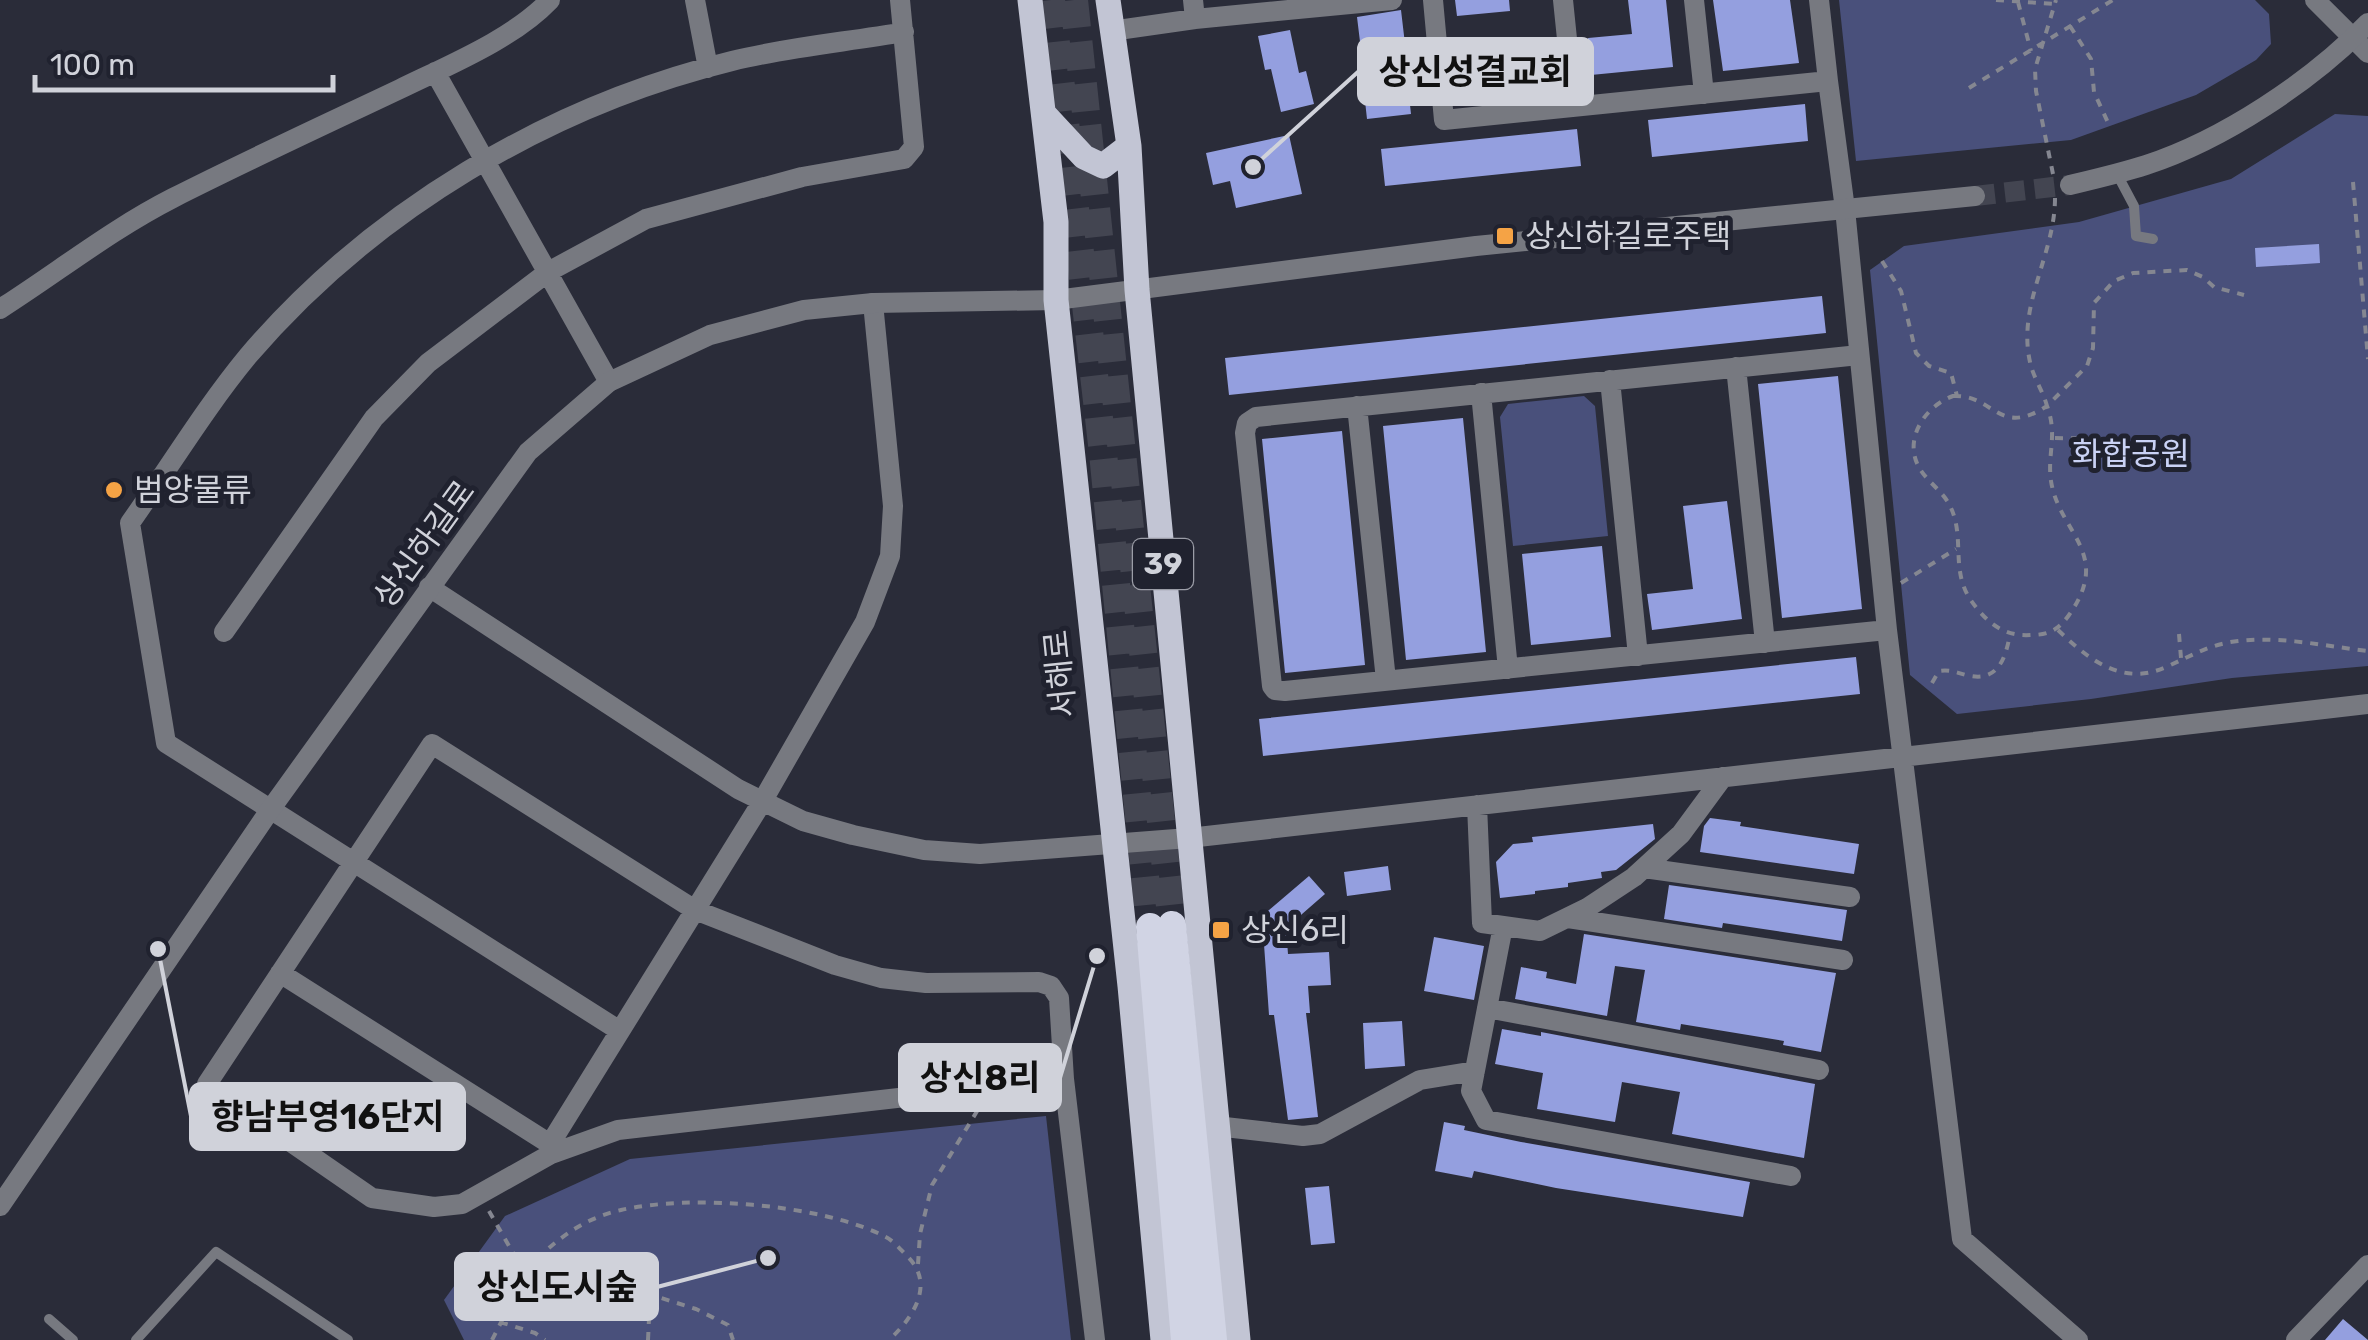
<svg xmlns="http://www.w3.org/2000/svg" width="2368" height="1340" font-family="Rubik,'Noto Sans KR',sans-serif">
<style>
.green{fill:#49507b}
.building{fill:#949fdf}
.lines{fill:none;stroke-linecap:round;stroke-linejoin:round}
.tertiary-tunnel{stroke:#434551;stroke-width:20;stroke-dasharray:20 10;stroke-linecap:butt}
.trunk-tunnel{stroke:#434551;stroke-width:28;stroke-dasharray:28 14;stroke-linecap:butt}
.path{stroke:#858791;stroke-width:4;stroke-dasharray:8 8;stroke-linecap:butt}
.service{stroke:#777980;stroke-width:10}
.minor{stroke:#777980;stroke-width:20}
.tertiary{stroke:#777980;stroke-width:20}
.primary{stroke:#c2c5d4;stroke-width:25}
.trunk{stroke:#d1d4e4;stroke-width:28}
.poi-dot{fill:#f5a345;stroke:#20222f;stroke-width:4}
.labels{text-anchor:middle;stroke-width:10;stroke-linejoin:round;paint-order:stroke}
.shield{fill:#20222f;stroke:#9b9da7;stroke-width:2.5}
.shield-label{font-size:30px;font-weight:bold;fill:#d0d2da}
.poi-label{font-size:32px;fill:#d0d2da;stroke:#20222f;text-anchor:start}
.park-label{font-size:32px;fill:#cad2f5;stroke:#20222f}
.street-label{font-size:32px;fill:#d0d2da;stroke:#20222f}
.leader{fill:none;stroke:#d0d2da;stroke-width:4}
.callout-dot{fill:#d0d2da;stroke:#20222f;stroke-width:4}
.callout{fill:#d0d2da;stroke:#d0d2da;stroke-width:4}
.callout-label{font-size:35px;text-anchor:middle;font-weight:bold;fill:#111}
</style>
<rect width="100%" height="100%" fill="#2a2c39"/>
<!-- green -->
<path class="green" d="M1839 0H2255L2269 14 2271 44 2256 60 2196 95 2071 140 1856 161Z
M2335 114 2368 116V666L2232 678 2091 699 1957 714 1910 675 1870 270 1904 246 2079 222 2231 179Z
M1584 396 1595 406 1608 536 1513 546 1500 417 1508 404Z
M1046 1116 1071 1340H464L444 1300 505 1216 630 1159Z"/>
<!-- building -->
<path class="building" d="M1455 0H1509L1510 11 1457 16Z
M1628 0H1666L1673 67 1591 75 1588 38 1632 34Z
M1713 0H1790L1799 63 1723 71Z
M1401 10 1405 44 1361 50 1357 17Z
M1290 30 1299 73 1306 71 1314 104 1281 112 1271 69 1265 70 1258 36Z
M1407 78 1411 114 1367 119 1363 83Z
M1805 104 1808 141 1652 157 1648 120Z
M1577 129 1581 166 1385 186 1381 149Z
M1289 135 1302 194 1236 208 1230 181 1213 185 1206 153Z
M2319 244 2320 263 2256 267 2255 248Z
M1822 296 1826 333 1229 395 1225 358Z
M1838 376 1862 609 1782 618 1758 384Z
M1463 418 1486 652 1406 660 1383 426Z
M1342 431 1365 665 1285 673 1262 439Z
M1727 501 1742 619 1652 630 1647 594 1693 589 1683 506Z
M1602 546 1611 637 1531 645 1522 554Z
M1856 657 1860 694 1263 756 1259 719Z
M1710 818 1741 822 1740 826 1859 844 1854 874 1700 852 1704 826Z
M1653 824 1655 839 1616 870 1601 872 1602 878 1568 883V887L1535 891V894L1500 898 1496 862 1513 844 1533 842 1532 837Z
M1388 866 1391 890 1347 896 1344 872Z
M1309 876 1325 894 1286 928 1288 954 1329 952 1331 985 1308 986 1310 1013H1306L1318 1117 1288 1120 1274 1015H1269L1262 916Z
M1669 885 1847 910 1842 941 1723 923 1722 928 1664 919Z
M1584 934 1836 973 1821 1052 1783 1045 1784 1041 1681 1024 1680 1030 1636 1022 1645 970 1615 966 1607 1016 1515 999 1521 967 1547 972 1546 978 1576 984Z
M1434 937 1484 946 1474 1000 1424 991Z
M1402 1021 1405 1066 1365 1069 1363 1023Z
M1502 1029 1541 1036V1032L1815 1084 1804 1158 1672 1134 1680 1092 1622 1082 1615 1122 1537 1109 1543 1073 1495 1064Z
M1444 1122 1465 1126 1464 1130 1521 1142 1750 1182 1743 1217 1556 1188 1474 1171 1472 1178 1435 1171Z
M1329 1186 1335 1243 1311 1245 1305 1188Z
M2343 1319 2368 1340H2325Z"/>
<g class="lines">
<!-- tertiary-tunnel -->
<path class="tertiary-tunnel" d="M1975 196 2070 185"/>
<!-- trunk-tunnel -->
<path class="trunk-tunnel" d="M1051 0 1103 453 1150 927
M1074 0 1172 925"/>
<!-- path -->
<path class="path" d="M1996 0 2055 4
M2018 2 2031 51
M2070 26 2091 59 2094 92 2110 127
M1969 88 2113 0
M2053 174 2036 91 2035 69 2056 0
M2353 182 2368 359
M2055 198C2055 255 2017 304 2030 362 2033 377 2043 391 2047 406L2087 366 2093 348 2094 303 2114 281 2133 273 2187 270 2203 277 2214 287 2244 295
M1882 261 1901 291 1916 353 1929 366 1951 373 1957 396
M1953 396C1995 394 1997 438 2047 406 2058 435 2047 454 2051 481 2059 533 2113 553 2069 615 2059 629 2050 635 2031 635 2003 637 1986 622 1970 599 1950 568 1966 535 1949 504 1942 491 1928 482 1920 469 1902 440 1925 406 1953 396Z
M2055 438 2108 439
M1901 583 1956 549
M2058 630C2088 659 2122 687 2166 667 2191 656 2210 644 2238 641 2283 636 2323 646 2368 651
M2179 634 2181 658
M1932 683 1939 671C1952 669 1959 674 1971 676 1999 681 2006 656 2010 634
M489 1211 513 1253 531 1264 537 1259 696 1309 728 1325 733 1340
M537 1259C562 1235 586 1218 621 1210 691 1194 820 1204 884 1236 893 1240 900 1249 907 1256 936 1284 913 1318 889 1340
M918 1264 920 1234 932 1185 979 1108
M500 1322 535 1333 545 1340
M492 1340 531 1264
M648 1340 649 1319 656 1298"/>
<!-- service -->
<path class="service" d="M2117 174 2134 206 2136 236 2153 239
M49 1319 73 1340
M136 1340 216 1252 348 1340"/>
<!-- minor -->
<path class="minor" d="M695 0 708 68
M1193 0 1195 19 1392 0
M1433 0 1444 120 1828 81 1819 0
M1563 0 1574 107
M1694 0 1704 94
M2315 0 2368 53
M1111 31 1195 19
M435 72 609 382
M1828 81 1845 209 1887 630 1285 691 1275 690 1272 686 1245 433 1247 423 1256 417 1859 355
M0 309C58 272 112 229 173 198 248 160 324 125 400 89 449 65 513 39 550 0
M1736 367 1765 643
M1610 380 1638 656
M1481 393 1508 669
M1357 406 1386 680
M429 587 738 789 803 821 853 835 924 850 980 854 1189 838 2368 704
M1887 630 1962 1239 2078 1340
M224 632 374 418 428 363 548 272 646 219 802 177 904 159 914 147 900 0
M1477 805 1482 923 1540 931 1587 908 1634 877 1681 834 1723 777
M1644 868 1850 897
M1568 918 1843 960
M1503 926 1471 1091 1486 1120 1791 1176
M280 973 550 1144
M1487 1008 1819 1070
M620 1031 166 743 130 523C169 468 205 408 248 356 372 211 548 106 732 61 788 47 847 42 904 32
M1064 1079 618 1130 551 1154 462 1204 434 1207 372 1198 207 1084 432 744 695 910 835 965 881 978 926 983 1039 982 1051 986 1059 998 1064 1079 1095 1340
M1216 1126 1303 1136 1320 1134 1420 1080 1475 1071
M551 1154 550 1144 762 802 865 622 890 556 893 506 873 303
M2296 1340 2368 1265"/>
<!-- tertiary -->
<path class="tertiary" d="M2070 185C2095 179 2121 173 2146 165 2223 140 2312 81 2368 23
M0 1206 270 810 528 452 609 382 710 335 804 310 873 303 1056 300 1476 246 1975 196"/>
<!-- primary -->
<path class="primary" d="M1030 0 1056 222V300L1130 986 1163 1340
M1108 0 1129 146 1137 290 1238 1340
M1045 115 1084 157 1103 166 1129 146"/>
<!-- trunk -->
<path class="trunk" d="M1172 925 1213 1340
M1150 927 1185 1340"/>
</g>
<!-- markers -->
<g class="poi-dot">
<rect x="1495" y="226" width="20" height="20" rx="5"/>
<circle cx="114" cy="490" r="10"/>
<rect x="1211" y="920" width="20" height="20" rx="5"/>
</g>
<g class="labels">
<!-- shield labels -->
<rect class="shield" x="1133" y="539" width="60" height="50" rx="8"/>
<g class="shield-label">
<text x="1163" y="574">39</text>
</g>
<!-- poi labels -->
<g class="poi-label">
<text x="1525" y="247">상신하길로주택</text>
<text x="134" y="501">범양물류</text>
<text x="1241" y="941">상신6리</text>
</g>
<!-- park labels -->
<g class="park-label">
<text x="2131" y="465">화합공원</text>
</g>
<!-- street labels -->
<g class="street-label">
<text transform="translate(424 544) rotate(-54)" y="11">상신하길로</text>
<text transform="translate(1060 674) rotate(-96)" y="11">서해로</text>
</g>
</g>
<!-- callouts -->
<path class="leader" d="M1253 167L1359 71M1097 956L1060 1078M158 949L191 1116M768 1258L657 1287"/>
<g class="callout-dot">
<circle cx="1253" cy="167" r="10"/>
<circle cx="1097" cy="956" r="10"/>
<circle cx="158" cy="949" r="10"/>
<circle cx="768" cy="1258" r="10"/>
</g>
<g class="callout">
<rect x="1359" y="39" width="233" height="65" rx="10"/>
<rect x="900" y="1045" width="160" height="65" rx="10"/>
<rect x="191" y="1084" width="273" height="65" rx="10"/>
<rect x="456" y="1254" width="201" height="65" rx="10"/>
</g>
<g class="callout-label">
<text x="1475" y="84">상신성결교회</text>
<text x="980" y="1090">상신8리</text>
<text x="328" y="1129">향남부영16단지</text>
<text x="557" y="1299">상신도시숲</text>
</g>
<!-- scale -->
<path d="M35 75v15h298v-15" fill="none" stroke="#d0d2da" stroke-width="5"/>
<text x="50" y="75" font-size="30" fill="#d0d2da" stroke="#20222f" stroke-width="8" paint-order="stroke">100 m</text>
</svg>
